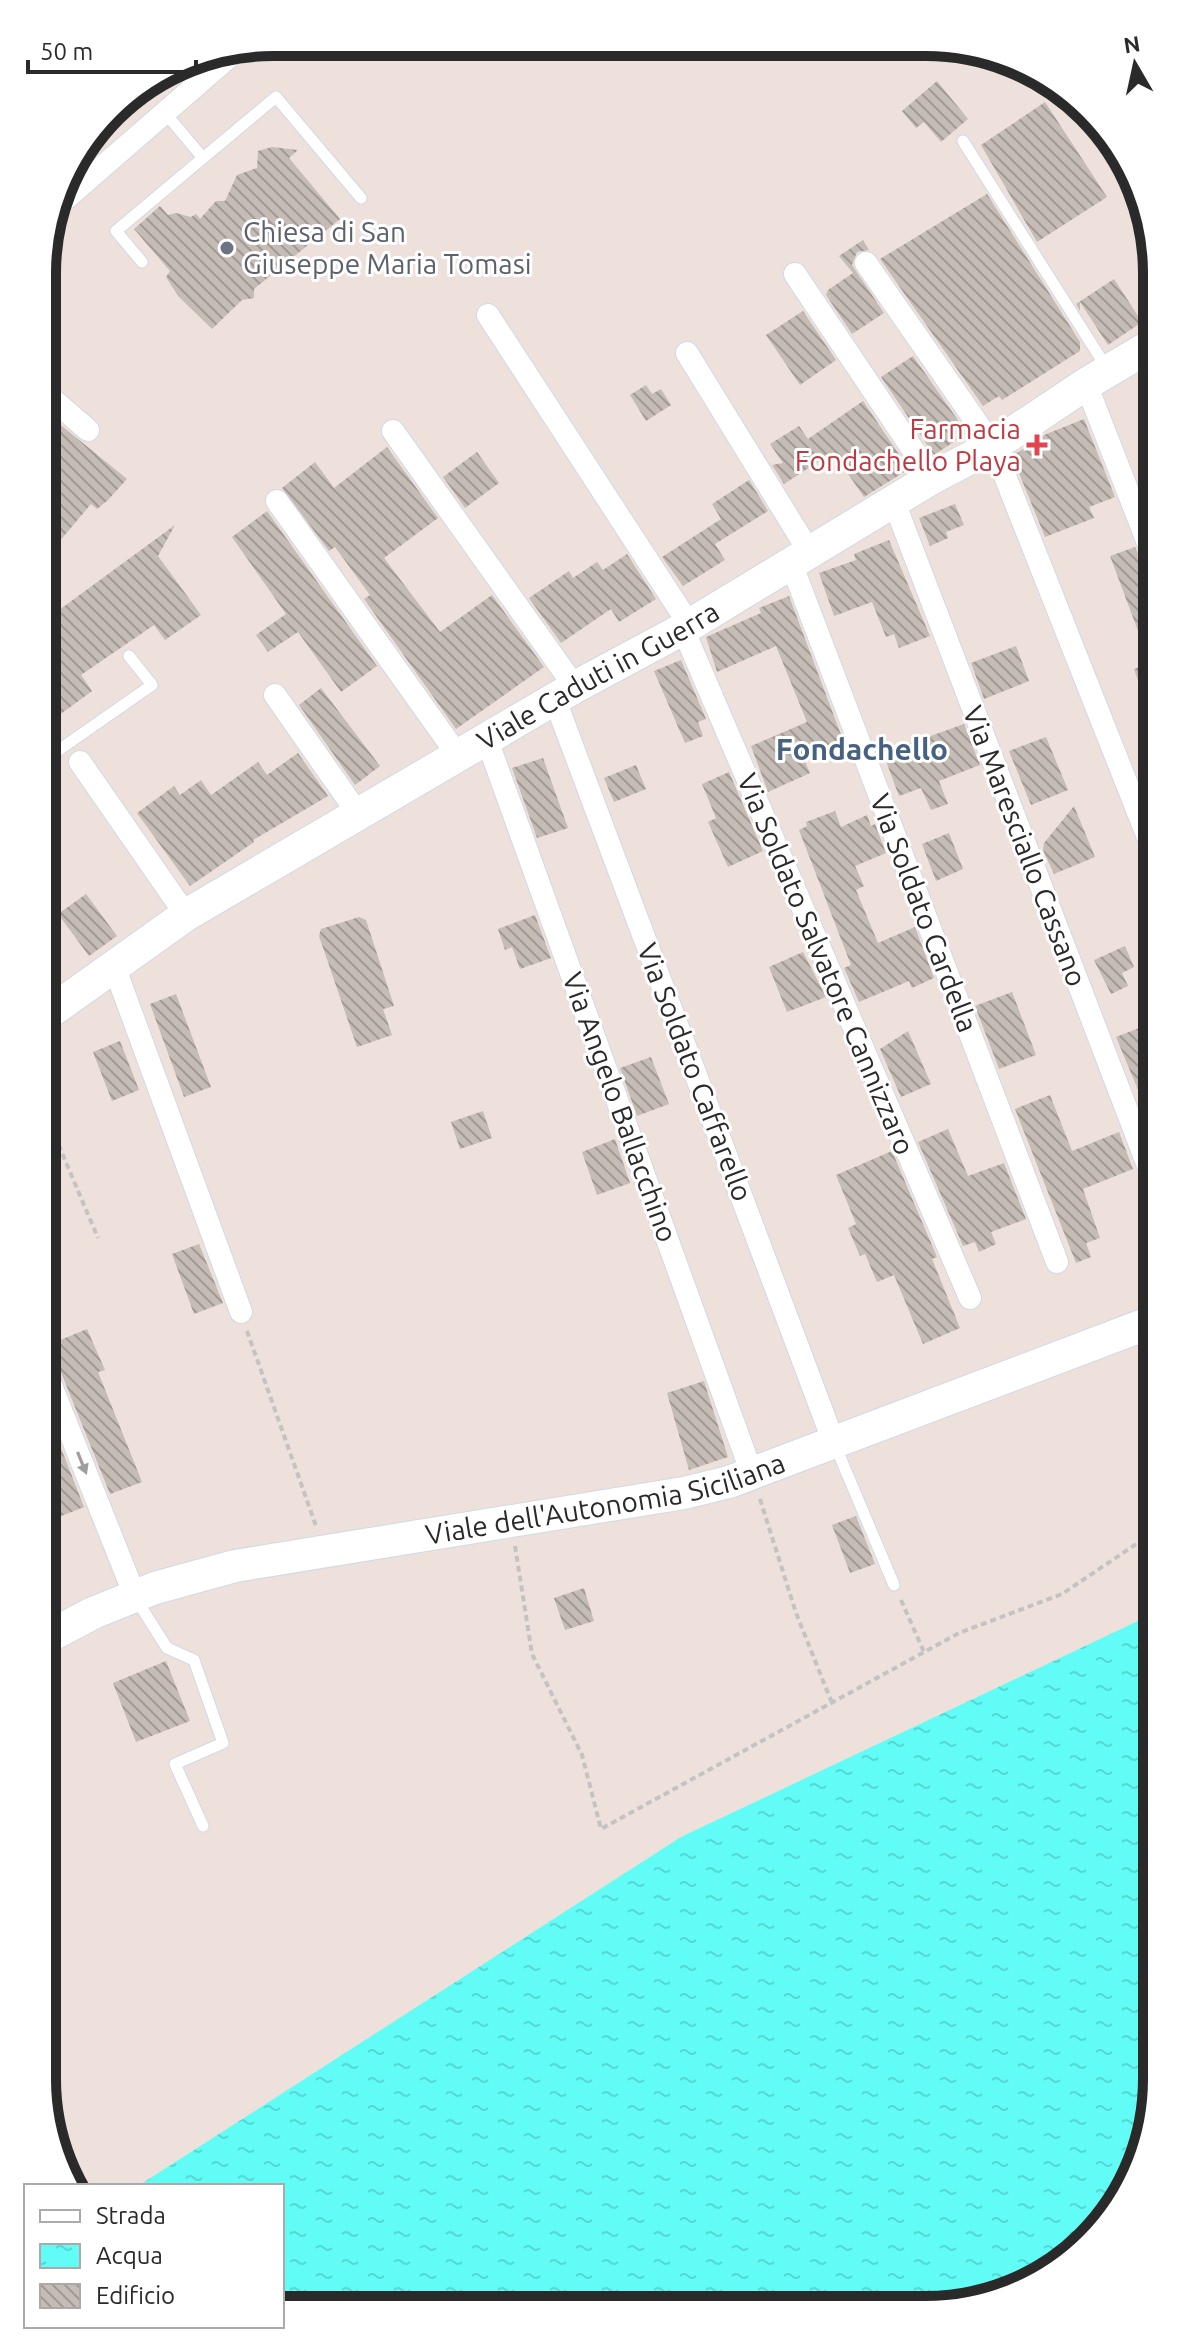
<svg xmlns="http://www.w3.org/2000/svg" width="1199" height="2352" font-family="Ubuntu,sans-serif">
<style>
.water{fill:url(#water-ripples)}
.building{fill:url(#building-back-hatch)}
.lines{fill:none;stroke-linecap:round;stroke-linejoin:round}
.lane-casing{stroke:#d0dae5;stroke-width:13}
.street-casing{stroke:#d0dae5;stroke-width:24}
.secondary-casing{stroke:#d0dae5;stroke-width:34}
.path{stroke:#c3c3c3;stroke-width:4;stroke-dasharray:6 4;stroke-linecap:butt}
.lane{stroke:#fff;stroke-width:11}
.street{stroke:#fff;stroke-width:22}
.secondary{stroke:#fff;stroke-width:32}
.oneway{fill:#9f9f9f}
.worship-dot{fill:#6b7280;stroke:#fff;stroke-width:3}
.health-dot{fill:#e0444e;stroke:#fff;stroke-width:3}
.labels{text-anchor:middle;stroke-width:6;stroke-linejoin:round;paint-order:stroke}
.worship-label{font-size:28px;fill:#5b616d;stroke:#fff;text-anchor:start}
.health-label{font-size:28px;fill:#be3a42;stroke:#fff;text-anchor:end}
.street-label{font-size:28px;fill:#2a2a2a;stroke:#fff}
.neighbourhood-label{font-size:30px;font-weight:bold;fill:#466280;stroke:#fff}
.rim{fill:none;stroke:#2a2a2a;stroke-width:10}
</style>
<defs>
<pattern id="water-ripples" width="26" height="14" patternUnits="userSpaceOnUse" patternTransform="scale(2)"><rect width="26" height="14" fill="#62fcf7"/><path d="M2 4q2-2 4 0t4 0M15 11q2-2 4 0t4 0" fill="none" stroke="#55d8d4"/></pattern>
<pattern id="building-back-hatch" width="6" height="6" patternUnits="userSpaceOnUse" patternTransform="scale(2)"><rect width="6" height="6" fill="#c5bcb6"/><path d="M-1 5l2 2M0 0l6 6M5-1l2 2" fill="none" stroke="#a09994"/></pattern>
</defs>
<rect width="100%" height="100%" fill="#eee0db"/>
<!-- water -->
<path class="water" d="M1157 1612 1156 2094 1109 2220 1000 2298 926 2310 282 2308V2186H138L681 1837Z"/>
<!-- building -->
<path class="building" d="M937 81 968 119 941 142 924 122 916 128 902 111Z
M1045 102 1107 197 1037 242 981 145Z
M272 147 298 150 289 158 340 219 254 289V298L242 300 212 329 178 296 166 277 170 271 134 229 160 206 168 215 176 213 191 217 196 214 200 219 216 201H225L237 175 257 168 258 151Z
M987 194 1080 342V351L1002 400 999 396 983 406 880 259Z
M863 240 869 250 857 252 852 265 884 313 852 334 826 295 828 290 853 273 839 256Z
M1114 279 1142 322 1108 345 1080 302V311L1076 304Z
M803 311 836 360 800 385 766 335Z
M913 356 967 433 934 455 881 377Z
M646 385 652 394 661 389 671 405 646 421 630 395Z
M863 401 909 469 864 497 833 452 784 484 772 465 783 463 770 444 799 426 808 439Z
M1084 419 1115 497 1089 507 1094 518 1045 537 1012 456 1044 435Z
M57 422 127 479 108 500 97 509 91 504 59 542 54 537 44 549V437Z
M387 447 438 518 384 558 440 632 492 595 544 667 456 729 364 599 370 595 335 547 329 551 282 488 315 462 334 488Z
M477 452 499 483 465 508 443 477Z
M749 480 768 511 715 544 725 560 683 586 662 557 721 519 712 504Z
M955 504 964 525 946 532 948 538 930 546 919 518Z
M267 511 377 666 341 692 298 632 268 652 256 635 286 614 232 537Z
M175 525 158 556 201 615 165 640 154 625 81 675 92 691 43 727 44 651 56 641 44 621Z
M889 540 930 636 899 648 894 634 886 637 872 602 834 616 819 573 856 560 854 554Z
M1135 547 1157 595V690L1143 695 1134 669 1150 663 1110 556Z
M627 554 656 599 619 622 611 609 561 643 529 598 569 571 573 578 597 562 603 570Z
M789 596 843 740 803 757 810 773 768 792 751 746 807 722 776 646 717 672 706 637 761 613 759 608Z
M1016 646 1029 681 984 699 971 663Z
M681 660 706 719 698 722 703 736 685 743 654 671Z
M321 688 380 766 355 785 299 705Z
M964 724 980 765 939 781 948 804 931 810 921 788 899 796 883 753Z
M1046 737 1068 790 1031 805 1009 751Z
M298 753 328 796 253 840 254 842 190 886 137 813 174 786 180 795 201 780 211 795 258 762 267 775Z
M543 758 568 828 537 838 512 768Z
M636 765 646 789 614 802 604 778Z
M729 772 763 851 728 867 708 822 716 818 702 784Z
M1074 806 1095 857 1054 874 1043 850 1044 843Z
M835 811 841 827 867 815 871 826 875 824 886 853 855 866 864 886 856 890 878 943 915 927 934 978 912 988 909 981 859 1002 844 968 851 965 799 830 807 826 806 822Z
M949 833 963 869 936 881 922 844Z
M86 894 117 936 89 956 58 914Z
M535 915 551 958 520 969 512 947 505 950 498 929Z
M359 917 366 920 394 1006 383 1009 392 1035 357 1047 319 936 321 929Z
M1125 946 1134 967 1122 973 1128 986 1111 994 1094 960Z
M803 952 826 997 787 1012 769 967Z
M1012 992 1036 1055 999 1069 975 1006Z
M176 994 211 1087 184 1097 150 1004Z
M1157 1021V1133H1156L1116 1037Z
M908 1031 931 1084 901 1097 880 1049Z
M120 1041 139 1090 112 1101 93 1052Z
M651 1057 669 1104 637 1116 620 1068Z
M1050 1095 1072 1151 1119 1132 1133 1169 1083 1189 1100 1238 1086 1243 1091 1257 1076 1263 1015 1109Z
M483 1111 492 1138 460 1149 451 1122Z
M948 1129 968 1176 1004 1163 1026 1219 991 1232 996 1244 979 1252 975 1242 963 1246 918 1142Z
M615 1139 630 1183 597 1195 582 1152Z
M892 1151 937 1257 932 1259 960 1328 923 1344 894 1275 877 1282 865 1254 860 1256 848 1228 856 1224 836 1175Z
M199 1244 223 1303 194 1314 172 1254Z
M87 1329 105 1370 98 1372 142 1482 110 1494 56 1360 43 1351V1347Z
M704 1381 728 1457 689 1470 667 1393Z
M43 1402 84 1507 59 1517 43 1478Z
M856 1516 875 1564 850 1573 832 1525Z
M584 1588 594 1621 565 1630 554 1598Z
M166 1661 190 1721 136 1742 113 1683Z"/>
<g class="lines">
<!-- lane casing -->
<g class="lane-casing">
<path id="lane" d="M963 141 1108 370
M203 158 276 97 361 198
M142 262 116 231 203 158 166 114
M43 761 152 685 129 656
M835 1445 894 1585
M136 1599 167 1648 194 1660 223 1743 175 1764 203 1826"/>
</g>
<!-- street casing -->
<g class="street-casing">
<path id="street" d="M55 208 238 49
M866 263 993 446 1157 860
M795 274 932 478
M488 315 689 624
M687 353 810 553
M1086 384 1157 566
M44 392 88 430
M393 431 575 687
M277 501 459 757
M894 502 1157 1189
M791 563 1057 1262
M683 629 970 1298
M275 695 359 815
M555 700 834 1443
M487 740 752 1474
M80 762 186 915
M114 966 241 1312
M43 1365 135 1596"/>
</g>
<!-- secondary casing -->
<g class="secondary-casing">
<g id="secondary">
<path id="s1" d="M43 1017 186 915 575 687 683 629 932 478 993 446 1086 384 1157 342"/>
<path id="s2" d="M42 1640 93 1613 155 1588 235 1566 684 1493 729 1482 1157 1320"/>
</g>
</g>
<!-- path -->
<path class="path" d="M43 1108 98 1238
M247 1331 316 1526
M760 1499 796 1613 832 1703
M515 1546 532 1654 582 1755 601 1829 959 1633 1062 1594 1157 1530
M901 1600 924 1652"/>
<!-- lane -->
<use href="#lane" class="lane"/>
<!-- street -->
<use href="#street" class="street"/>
<!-- secondary -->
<use href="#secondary" class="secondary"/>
</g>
<!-- one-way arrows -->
<defs><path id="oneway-solid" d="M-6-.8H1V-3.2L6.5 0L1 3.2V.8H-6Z" transform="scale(2)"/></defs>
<use class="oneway" href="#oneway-solid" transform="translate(82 1463) rotate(68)"/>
<!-- markers -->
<circle class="worship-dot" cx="227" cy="248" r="8"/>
<path class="health-dot" d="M1033 433h8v8h8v8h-8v8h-8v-8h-8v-8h8z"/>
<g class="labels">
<!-- worship labels -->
<g class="worship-label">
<text x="243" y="242">Chiesa di San<tspan x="243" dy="32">Giuseppe Maria Tomasi</tspan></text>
</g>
<!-- health labels -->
<g class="health-label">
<text x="1021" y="439">Farmacia<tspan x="1021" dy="32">Fondachello Playa</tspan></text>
</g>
<!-- street labels -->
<g class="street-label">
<text dy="10" stroke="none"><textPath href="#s1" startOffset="652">Viale Caduti in Guerra</textPath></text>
<text transform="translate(1025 846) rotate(69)" y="10">Via Maresciallo Cassano</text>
<text transform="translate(924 913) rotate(69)" y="10">Via Soldato Cardella</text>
<text transform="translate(826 964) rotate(67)" y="10">Via Soldato Salvatore Cannizzaro</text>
<text transform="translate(695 1072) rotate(69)" y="10">Via Soldato Caffarello</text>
<text transform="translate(620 1107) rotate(70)" y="10">Via Angelo Ballacchino</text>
<text dy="10" stroke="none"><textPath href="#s2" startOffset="584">Viale dell'Autonomia Siciliana</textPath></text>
</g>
<!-- neighbourhood labels -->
<g class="neighbourhood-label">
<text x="862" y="760">Fondachello</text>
</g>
</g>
<!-- crop -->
<path d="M0 0H1199V2352H0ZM273 56H926A217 217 0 0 1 1143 273V2079A217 217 0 0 1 926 2296H273A217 217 0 0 1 56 2079V273A217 217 0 0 1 273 56Z" fill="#fff" fill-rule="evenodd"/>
<path class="rim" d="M273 56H926A217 217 0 0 1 1143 273V2079A217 217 0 0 1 926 2296H273A217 217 0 0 1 56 2079V273A217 217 0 0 1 273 56Z"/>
<!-- legend -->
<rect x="24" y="2184" width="260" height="144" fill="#ffffff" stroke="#aaaaaa" stroke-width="2"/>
<rect x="40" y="2210" width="40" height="12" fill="#ffffff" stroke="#aaaaaa" stroke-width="2"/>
<text x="96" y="2224" font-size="24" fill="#2a2a2a">Strada</text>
<rect x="40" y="2244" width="40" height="24" fill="url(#water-ripples)" stroke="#aaaaaa" stroke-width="2"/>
<text x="96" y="2264" font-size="24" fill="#2a2a2a">Acqua</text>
<rect x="40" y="2284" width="40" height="24" fill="url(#building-back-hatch)" stroke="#aaaaaa" stroke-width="2"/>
<text x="96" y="2304" font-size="24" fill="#2a2a2a">Edificio</text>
<!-- north arrow -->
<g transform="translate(1135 64) rotate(351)" stroke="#ffffff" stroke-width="6" paint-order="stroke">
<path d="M0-6L14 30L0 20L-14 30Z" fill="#2a2a2a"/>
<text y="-12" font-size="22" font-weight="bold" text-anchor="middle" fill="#2a2a2a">N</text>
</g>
<!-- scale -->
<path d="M28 60v12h168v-12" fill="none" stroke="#2a2a2a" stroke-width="4"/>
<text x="40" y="60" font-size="24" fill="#2a2a2a" stroke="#ffffff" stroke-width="6" paint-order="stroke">50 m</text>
</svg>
